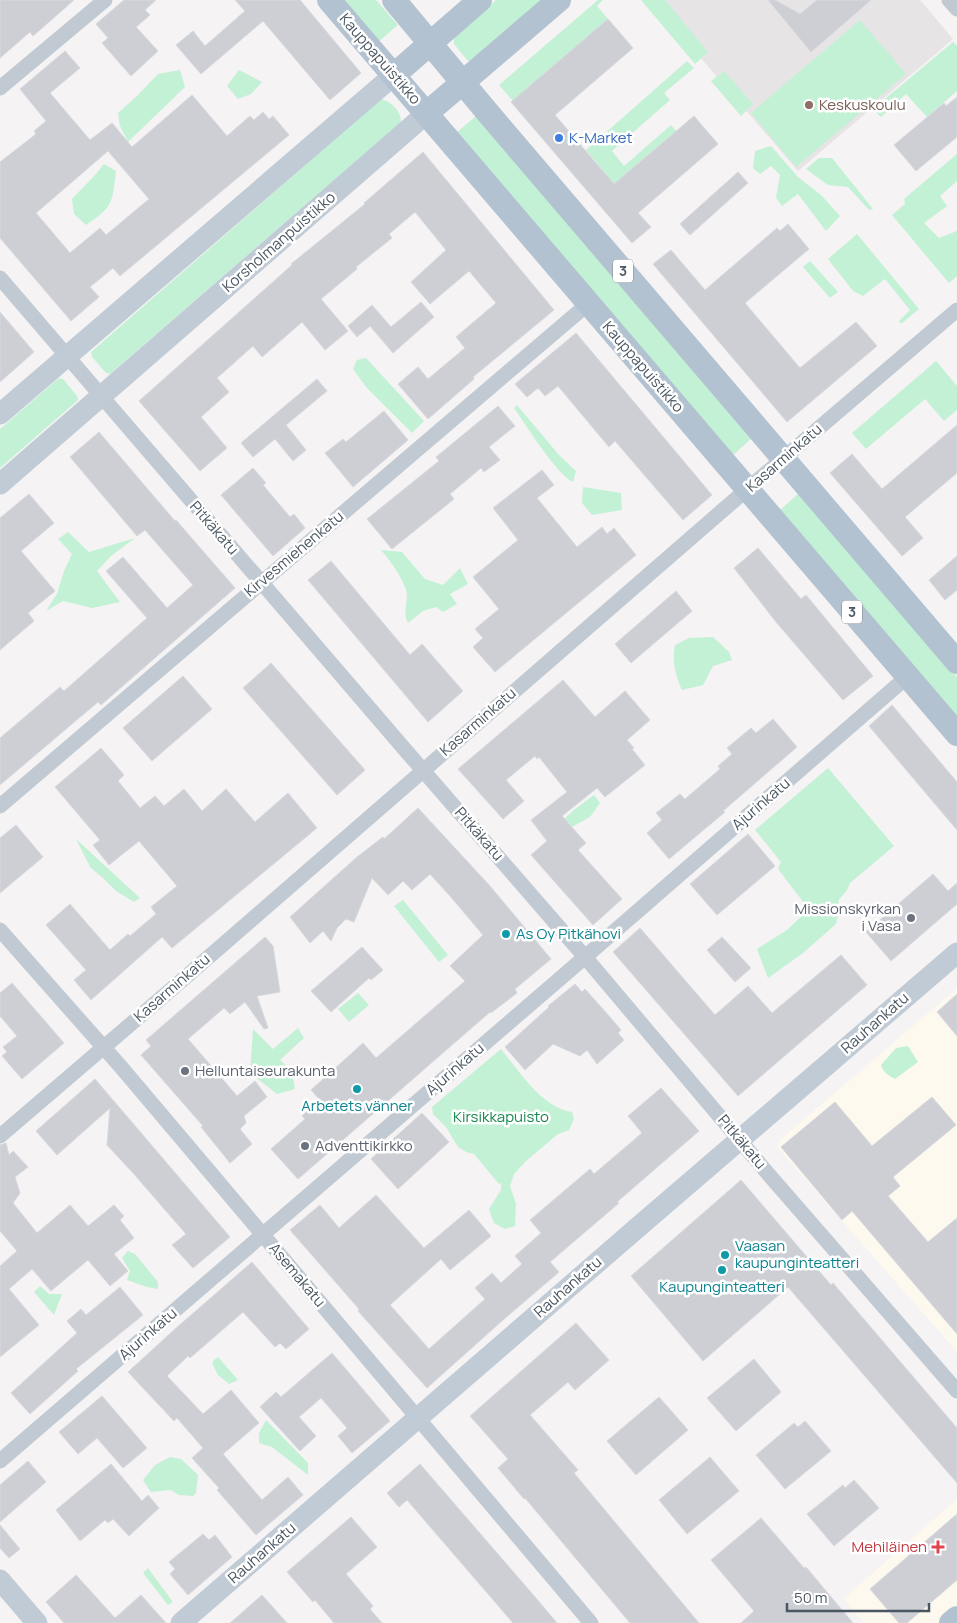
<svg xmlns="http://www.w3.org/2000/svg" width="957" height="1623" font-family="Manrope,sans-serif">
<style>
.commercial{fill:#fdf9ef}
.education{fill:#e6e4e5}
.green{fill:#c3f1d5}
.building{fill:#cdcfd5;stroke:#d7d9de;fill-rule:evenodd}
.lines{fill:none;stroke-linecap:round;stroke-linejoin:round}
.street{stroke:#c1cad2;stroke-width:15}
.secondary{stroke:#c1cbd6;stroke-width:21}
.primary{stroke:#b3c2d1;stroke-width:24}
.education-dot{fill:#8d6e63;stroke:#fff;stroke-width:2}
.shop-dot{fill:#3f7fe0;stroke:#fff;stroke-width:2}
.worship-dot{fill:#6b7280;stroke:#fff;stroke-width:2}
.culture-dot{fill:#0f9aa8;stroke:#fff;stroke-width:2}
.health-dot{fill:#e0444e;stroke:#fff;stroke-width:2}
.labels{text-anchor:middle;stroke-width:5;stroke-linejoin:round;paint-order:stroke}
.shield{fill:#fff;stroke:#808990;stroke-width:1}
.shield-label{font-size:14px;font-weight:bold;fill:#4a5661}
.street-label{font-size:15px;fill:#4a5661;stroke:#fff}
.education-label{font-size:15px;fill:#785e54;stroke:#fff;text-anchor:start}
.shop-label{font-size:15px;fill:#366cbe;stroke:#fff;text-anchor:start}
.worship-label{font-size:15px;fill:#5b616d;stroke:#fff;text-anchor:start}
.culture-label{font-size:15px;fill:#0d838f;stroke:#fff;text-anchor:start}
.park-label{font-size:15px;fill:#17864f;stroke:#fff}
.health-label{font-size:15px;fill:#be3a42;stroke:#fff;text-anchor:end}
</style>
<rect width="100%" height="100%" fill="#f5f3f3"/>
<!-- commercial -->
<path class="commercial" d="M957 988V1352L777 1147 781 1139Z
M957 1499V1623H864L843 1599Z"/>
<!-- education -->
<path class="education" d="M651 0H920L953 39 798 171Z"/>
<!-- green -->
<path class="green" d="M342 0H376L398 25 378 42Z
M496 0H544L474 60 468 61 454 44V37Z
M598 0H603L597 6 608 19 513 101 499 85Z
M641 0H665L708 52 695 64Z
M860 20 906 74 796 167 751 113Z
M953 42 957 46V91L927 117 906 94 881 117 873 109Z
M687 61 694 68 664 93 670 100 612 151 624 166 671 125 676 131 614 184 586 150Z
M180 70 185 87 128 142 120 126 118 113 137 96 158 74Z
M239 70 262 82 251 94 238 99 227 86Z
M724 71 753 104 741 116 711 81Z
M381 99C392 102 401 111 401 122L110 374 106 373 92 357 91 352Z
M476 116 751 439 732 456 456 133Z
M771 146 798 177 822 196 840 216 826 231 798 194 782 206 776 198 780 175 771 166 760 174 753 168 755 151Z
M957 154V181L940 196 947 206 924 223 939 238 957 231V276L949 283 892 215 905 204 904 199Z
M819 158H832L873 209 869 210 848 187 828 185 806 169Z
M104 164 116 171C112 203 114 206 86 225L74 214 72 199 96 174Z
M857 234 919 309 901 324 899 321 910 310 885 279 863 296 853 291 828 259Z
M810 261 838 292 830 298 803 267Z
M366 358 424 421 412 433 366 387 353 369 357 360Z
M936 361 957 386V410L944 421 925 399 866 449 852 433Z
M59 378 63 379 77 396 78 400 0 468V429Z
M517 405 559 455 576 471 573 482C557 475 526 425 514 408Z
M583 487 621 493 622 510 592 515 582 503Z
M799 493 957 677V717L780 510Z
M68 532 89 552 135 538 111 556 97 571 120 602 92 608 63 601 46 611 57 594 64 571 72 554 58 539Z
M381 550 402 552 425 579 443 585 460 568 468 584 450 594 457 604 443 612 436 607 423 611 408 623C403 614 407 605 407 595 406 582 390 560 381 550Z
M713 637 729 652 732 660 713 666 703 685 682 690C675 675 672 661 675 645L689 638Z
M828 768 894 846 850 883 847 890 838 901 840 907 836 924 803 953 768 978 757 949 787 930 806 912 804 903 778 869 781 862 755 830Z
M594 795 600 803 590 817 572 827 563 820 575 809Z
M76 839 140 898 134 902 116 891 103 878 90 867Z
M403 900 448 955 439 962 394 906Z
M358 993 369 1005 349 1022 338 1009Z
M298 1028 304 1038 280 1060 292 1071 295 1089 277 1094 250 1073 253 1029 273 1049Z
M908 1046 918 1062 895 1079C889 1076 882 1071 881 1065L896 1048Z
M501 1049C519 1071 542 1108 572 1112L574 1119 569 1130 558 1134 526 1161 514 1174 510 1186 516 1204 515 1226 505 1229 494 1223 489 1209 501 1190V1183L499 1184 474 1154 466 1152 458 1147 446 1127 433 1114 432 1107Z
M128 1251 135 1254 158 1282V1289L147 1287 127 1280 130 1271 122 1258Z
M40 1286 49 1294H62L54 1315 34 1292Z
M218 1357 238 1380 229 1384 218 1375 212 1363 215 1359Z
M266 1420 308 1463V1475L272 1447 259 1443V1433Z
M170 1457 181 1459 198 1475 196 1493 193 1496 179 1495 171 1490 151 1492 143 1480 155 1465Z
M148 1568 173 1602 168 1605 143 1573Z"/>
<!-- building -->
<path class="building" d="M0 0H74L33 36 30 32 0 58Z
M124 0H156L145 10 150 15 136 27 158 51 131 76 102 43 108 38 96 24Z
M235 0H300L361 73 330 100 263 21 201 74 176 45 193 31 205 46 245 11Z
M768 0H775L800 14 817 0H871L811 52Z
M608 19 633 48 555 115 614 184 694 116 718 144 638 213 651 227 632 243 511 102Z
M65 51 80 68 50 93 90 140 112 123 132 147 192 95 227 136 250 116 254 120 263 112 269 119 273 116 289 135 120 276 113 268 90 287 99 297 71 321 0 238V162L36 134 34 131 46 121 20 89ZM108 151 149 199 106 235 100 228 70 253 36 213Z
M957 97V137L916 171 894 145 944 103 946 106Z
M423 152 554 310 473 377 474 379 428 419 398 384 418 367 428 379 465 348 456 337 496 303 469 271 430 304 411 282 446 250 415 212 389 234 392 238 356 267 357 269 321 299 348 331 325 350 302 322 262 357 253 346 217 378 229 392 201 417 227 448 200 471 139 401 292 265 291 264 365 204 364 203Z
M738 172 748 183 690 235 680 224Z
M788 224 809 249 745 303 800 368 856 322 877 346 787 422 653 264 671 250 705 290 777 228 780 231Z
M421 302 434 317 393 353 370 326 357 337 348 326 372 305 391 327Z
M0 312 34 352 0 382Z
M576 333 712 495 683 520 615 441 609 447 558 386 545 396 538 388 527 397 515 384Z
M317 379 327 391 286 425 306 450 293 461 275 439 253 457 241 443Z
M498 406 515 426 489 447 500 460 484 472 481 468 450 494 454 499 392 549 367 519 439 461 436 457Z
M384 411 408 440 353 487 325 453 343 439 346 442Z
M957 425V473L905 517 923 538 902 556 830 473 852 454 882 489Z
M99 432 175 521 176 520 235 588 101 705 98 702 0 785V738L60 687 64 691 147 618 106 571 123 557 167 608 193 585 145 530 137 536 70 457Z
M253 468 266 483 263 485 290 517 294 514 305 528 273 556 221 495Z
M542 470 554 485 537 498 577 547 602 527 607 534 614 528 636 555 495 672 473 647 483 638 475 629 499 609 473 577 518 540 493 508Z
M29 494 54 523 21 551 55 591 28 613 34 621 0 650V518Z
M758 548 801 599 806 595 873 676 843 700 776 622 734 568Z
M957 556V590L945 600 929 580Z
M331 561 410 655 422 644 463 691 428 722 308 580Z
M676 591 692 611 631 663 615 644Z
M271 663 365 770 337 795 243 688Z
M183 676 212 709 152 761 123 728Z
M563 680 595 717 625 691 650 720 627 740 634 748 632 749 645 765 605 797 597 788 562 816 586 843 578 850 622 899 593 925 531 855 547 841 531 820 567 792 539 757 537 759 535 756 506 780 524 801 503 819 458 769Z
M892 705 957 782V830L869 726Z
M773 719 797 747 723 811 725 812 669 859 647 833 662 820 656 813 680 794 685 799 720 769 718 766 732 754 727 748 751 728 756 733Z
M101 748 124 775 118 781 140 808 155 796 164 806 184 789 202 811 226 789 255 822 288 793 317 828 172 948 162 937 91 1000 74 980 86 970 46 925 70 904 110 950 128 934 130 936 156 914 151 907 177 886 139 841 109 865 93 845 100 840 55 787Z
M418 808 490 886 551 959 515 989 517 993 491 1013 490 1012 298 1179 271 1149 305 1119 302 1116 320 1100 311 1090 363 1043 376 1058 465 981 450 966 483 935 450 896 430 874 412 890 403 881 388 895 372 878 354 922 346 919 337 928 331 941 323 931 310 943 290 917 357 857 383 837 384 839Z
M16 825 43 857 0 893V838Z
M748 834 775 866 717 915 690 884Z
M933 874 948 891 957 883V904L891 961 866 932Z
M640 928 715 1015 748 986 772 1013 841 955 867 985 738 1096 613 952Z
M265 937 273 946 280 992 257 996 268 1028 264 1029 245 1002 230 1014 224 1008 188 1039 237 1096 255 1081 267 1097 244 1116 246 1123 240 1129 252 1144 230 1163 201 1127 203 1126 141 1055 151 1046 146 1040Z
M722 937 751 968 735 982 707 950Z
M362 947 383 970 371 980 369 978 331 1012 311 991Z
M12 983 64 1043 22 1079 2 1056 7 1052 3 1047 17 1036 0 1016V993Z
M575 984 582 992 585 989 610 1017 621 1030 618 1033 624 1040 597 1064 587 1050 580 1056 553 1044 525 1070 505 1047 549 1007 548 1006Z
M957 994V1036L937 1012Z
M95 1079 230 1237 193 1268 172 1245 186 1234 133 1173 107 1145 110 1108 57 1155 36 1131Z
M661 1088 699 1131 617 1202 619 1203 550 1262 559 1272 503 1320 427 1388 358 1311 359 1309 290 1230 320 1205 339 1228 376 1195 424 1248 469 1210 491 1236 450 1270 441 1259 390 1305 429 1349 485 1299 475 1288 492 1273 501 1283 522 1264 515 1256 541 1233 530 1220 590 1169 594 1174 642 1133 628 1116Z
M932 1097 956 1125 893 1177 900 1186 888 1196 928 1242 957 1218V1334L852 1211 842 1220 781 1147 835 1102 872 1146Z
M422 1113 449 1142 398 1189 371 1159Z
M6 1143 9 1155 13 1151 28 1167 15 1177 20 1193 13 1203 37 1233 70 1205 88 1226 114 1205 124 1216 120 1220 134 1238 114 1254 128 1271 110 1286 88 1260 51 1291 32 1269 9 1289 39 1325 0 1357V1266L17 1251 0 1231V1145Z
M741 1180 831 1285 833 1283 957 1428V1483L788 1287 703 1361 631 1276Z
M252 1262 309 1329 286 1349 280 1343 275 1347 243 1312 190 1358 188 1356 167 1376 203 1414 231 1390 259 1423 223 1454 262 1500 288 1477 303 1495 256 1535 217 1490 219 1488 192 1458 203 1448 177 1418 174 1421 128 1372 175 1329Z
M120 1287 143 1315 76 1369 78 1371 30 1414 11 1393 77 1333 67 1321 81 1309 86 1315Z
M576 1323 609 1360 575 1390 568 1382 530 1415 578 1470 574 1473 699 1623H630L525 1498 524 1499 498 1468 508 1459 470 1416Z
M332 1353 390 1421 352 1453 338 1436 347 1428 321 1398 299 1417 316 1436 300 1451 260 1407 276 1392 281 1397Z
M754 1359 781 1392 736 1431 707 1398Z
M102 1396 147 1448 123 1468 97 1438 78 1454 59 1432Z
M659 1397 688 1430 636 1475 607 1441Z
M805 1421 831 1451 785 1489 756 1455 794 1423 798 1427Z
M710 1457 739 1491 687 1534 659 1500Z
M28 1461 46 1482 0 1522V1485Z
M111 1464 142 1501 148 1495 159 1508 129 1536 113 1519 108 1523 105 1520 80 1541 56 1510Z
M420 1464 536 1598 557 1623H513L407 1500 399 1507 387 1493Z
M854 1480 879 1508 834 1546 807 1514 843 1485 845 1488Z
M957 1514V1580L907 1623H899L870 1589Z
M351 1517 377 1547 346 1574 373 1606 370 1609 382 1623H334L315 1600 313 1602 287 1572Z
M761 1518 804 1568 806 1567 853 1623H741L754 1611 711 1560Z
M0 1525 20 1549 9 1558 0 1548Z
M203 1534 209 1540 215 1535 232 1557 188 1595 170 1574 175 1569 169 1562Z
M76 1575 115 1618 141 1595 166 1623H64L46 1602Z
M262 1595 287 1623H230Z"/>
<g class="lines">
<!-- street -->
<path class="street" d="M949 0 957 9
M0 88 105 0
M0 278 407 752 585 957 764 1169 957 1391
M0 806 589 303
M0 930 121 1067 591 1623
M0 1136 188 975 723 510 957 310
M0 1461 570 970 908 676"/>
<!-- secondary -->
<path class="secondary" d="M0 414 394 75
M0 484 427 113
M0 1580 37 1623
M181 1623 644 1222 957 953"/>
<!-- primary -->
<path class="primary" d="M329 0 957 734
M394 0 488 113 957 662
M394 75 480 0
M427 113 559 0
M951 1623 957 1618"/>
</g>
<!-- markers -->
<circle class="education-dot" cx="809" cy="105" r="5"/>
<circle class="shop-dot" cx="559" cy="138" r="5"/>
<g class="worship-dot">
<circle cx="911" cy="918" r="5"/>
<circle cx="185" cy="1071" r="5"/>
<circle cx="305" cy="1146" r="5"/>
</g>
<g class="culture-dot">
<circle cx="506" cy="934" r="5"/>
<circle cx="357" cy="1089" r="5"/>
<circle cx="725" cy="1255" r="5"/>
<circle cx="722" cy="1270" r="5"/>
</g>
<path class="health-dot" d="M935.5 1539.5h5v5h5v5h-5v5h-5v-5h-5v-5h5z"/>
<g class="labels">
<!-- shield labels -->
<g class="shield">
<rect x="613" y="259.5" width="20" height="23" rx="4"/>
<rect x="842" y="600.5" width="20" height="23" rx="4"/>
</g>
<g class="shield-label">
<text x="623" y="276">3</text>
<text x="852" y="617">3</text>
</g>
<!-- street labels -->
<g class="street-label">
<text transform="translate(380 59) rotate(49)" y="5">Kauppapuistikko</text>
<text transform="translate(279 242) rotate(-41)" y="5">Korsholmanpuistikko</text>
<text transform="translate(643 367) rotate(49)" y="5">Kauppapuistikko</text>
<text transform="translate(784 458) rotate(-41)" y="5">Kasarminkatu</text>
<text transform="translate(214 528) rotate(49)" y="5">Pitkäkatu</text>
<text transform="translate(294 554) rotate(-40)" y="5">Kirvesmiehenkatu</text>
<text transform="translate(478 722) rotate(-41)" y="5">Kasarminkatu</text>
<text transform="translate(761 804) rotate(-41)" y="5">Ajurinkatu</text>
<text transform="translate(479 834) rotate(49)" y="5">Pitkäkatu</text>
<text transform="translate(172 988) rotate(-41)" y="5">Kasarminkatu</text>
<text transform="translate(875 1023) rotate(-41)" y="5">Rauhankatu</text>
<text transform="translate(455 1069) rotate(-41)" y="5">Ajurinkatu</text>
<text transform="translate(742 1142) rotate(50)" y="5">Pitkäkatu</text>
<text transform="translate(297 1275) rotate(50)" y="5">Asemakatu</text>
<text transform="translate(568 1287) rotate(-41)" y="5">Rauhankatu</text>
<text transform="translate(148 1334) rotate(-41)" y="5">Ajurinkatu</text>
<text transform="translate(262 1553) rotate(-41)" y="5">Rauhankatu</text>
</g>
<!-- education labels -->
<g class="education-label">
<text x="819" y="110">Keskuskoulu</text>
</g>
<!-- shop labels -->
<g class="shop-label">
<text x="569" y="143">K-Market</text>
</g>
<!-- worship labels -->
<g class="worship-label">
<text x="901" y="914" text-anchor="end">Missionskyrkan<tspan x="901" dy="17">i Vasa</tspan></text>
<text x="195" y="1076">Helluntaiseurakunta</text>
<text x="315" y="1151">Adventtikirkko</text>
</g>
<!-- culture labels -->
<g class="culture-label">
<text x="516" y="939">As Oy Pitkähovi</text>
<text x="357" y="1111" text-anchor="middle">Arbetets vänner</text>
<text x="735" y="1251">Vaasan<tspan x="735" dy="17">kaupunginteatteri</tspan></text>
<text x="722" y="1292" text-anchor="middle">Kaupunginteatteri</text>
</g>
<!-- park labels -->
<g class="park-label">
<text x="501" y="1122">Kirsikkapuisto</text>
</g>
<!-- health labels -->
<g class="health-label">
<text x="927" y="1552">Mehiläinen</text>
</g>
</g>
<!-- scale -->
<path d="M787 1603v8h142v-8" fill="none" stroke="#4a5661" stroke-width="2.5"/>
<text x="794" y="1603" font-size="15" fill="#4a5661" stroke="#ffffff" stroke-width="4" paint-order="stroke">50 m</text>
</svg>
